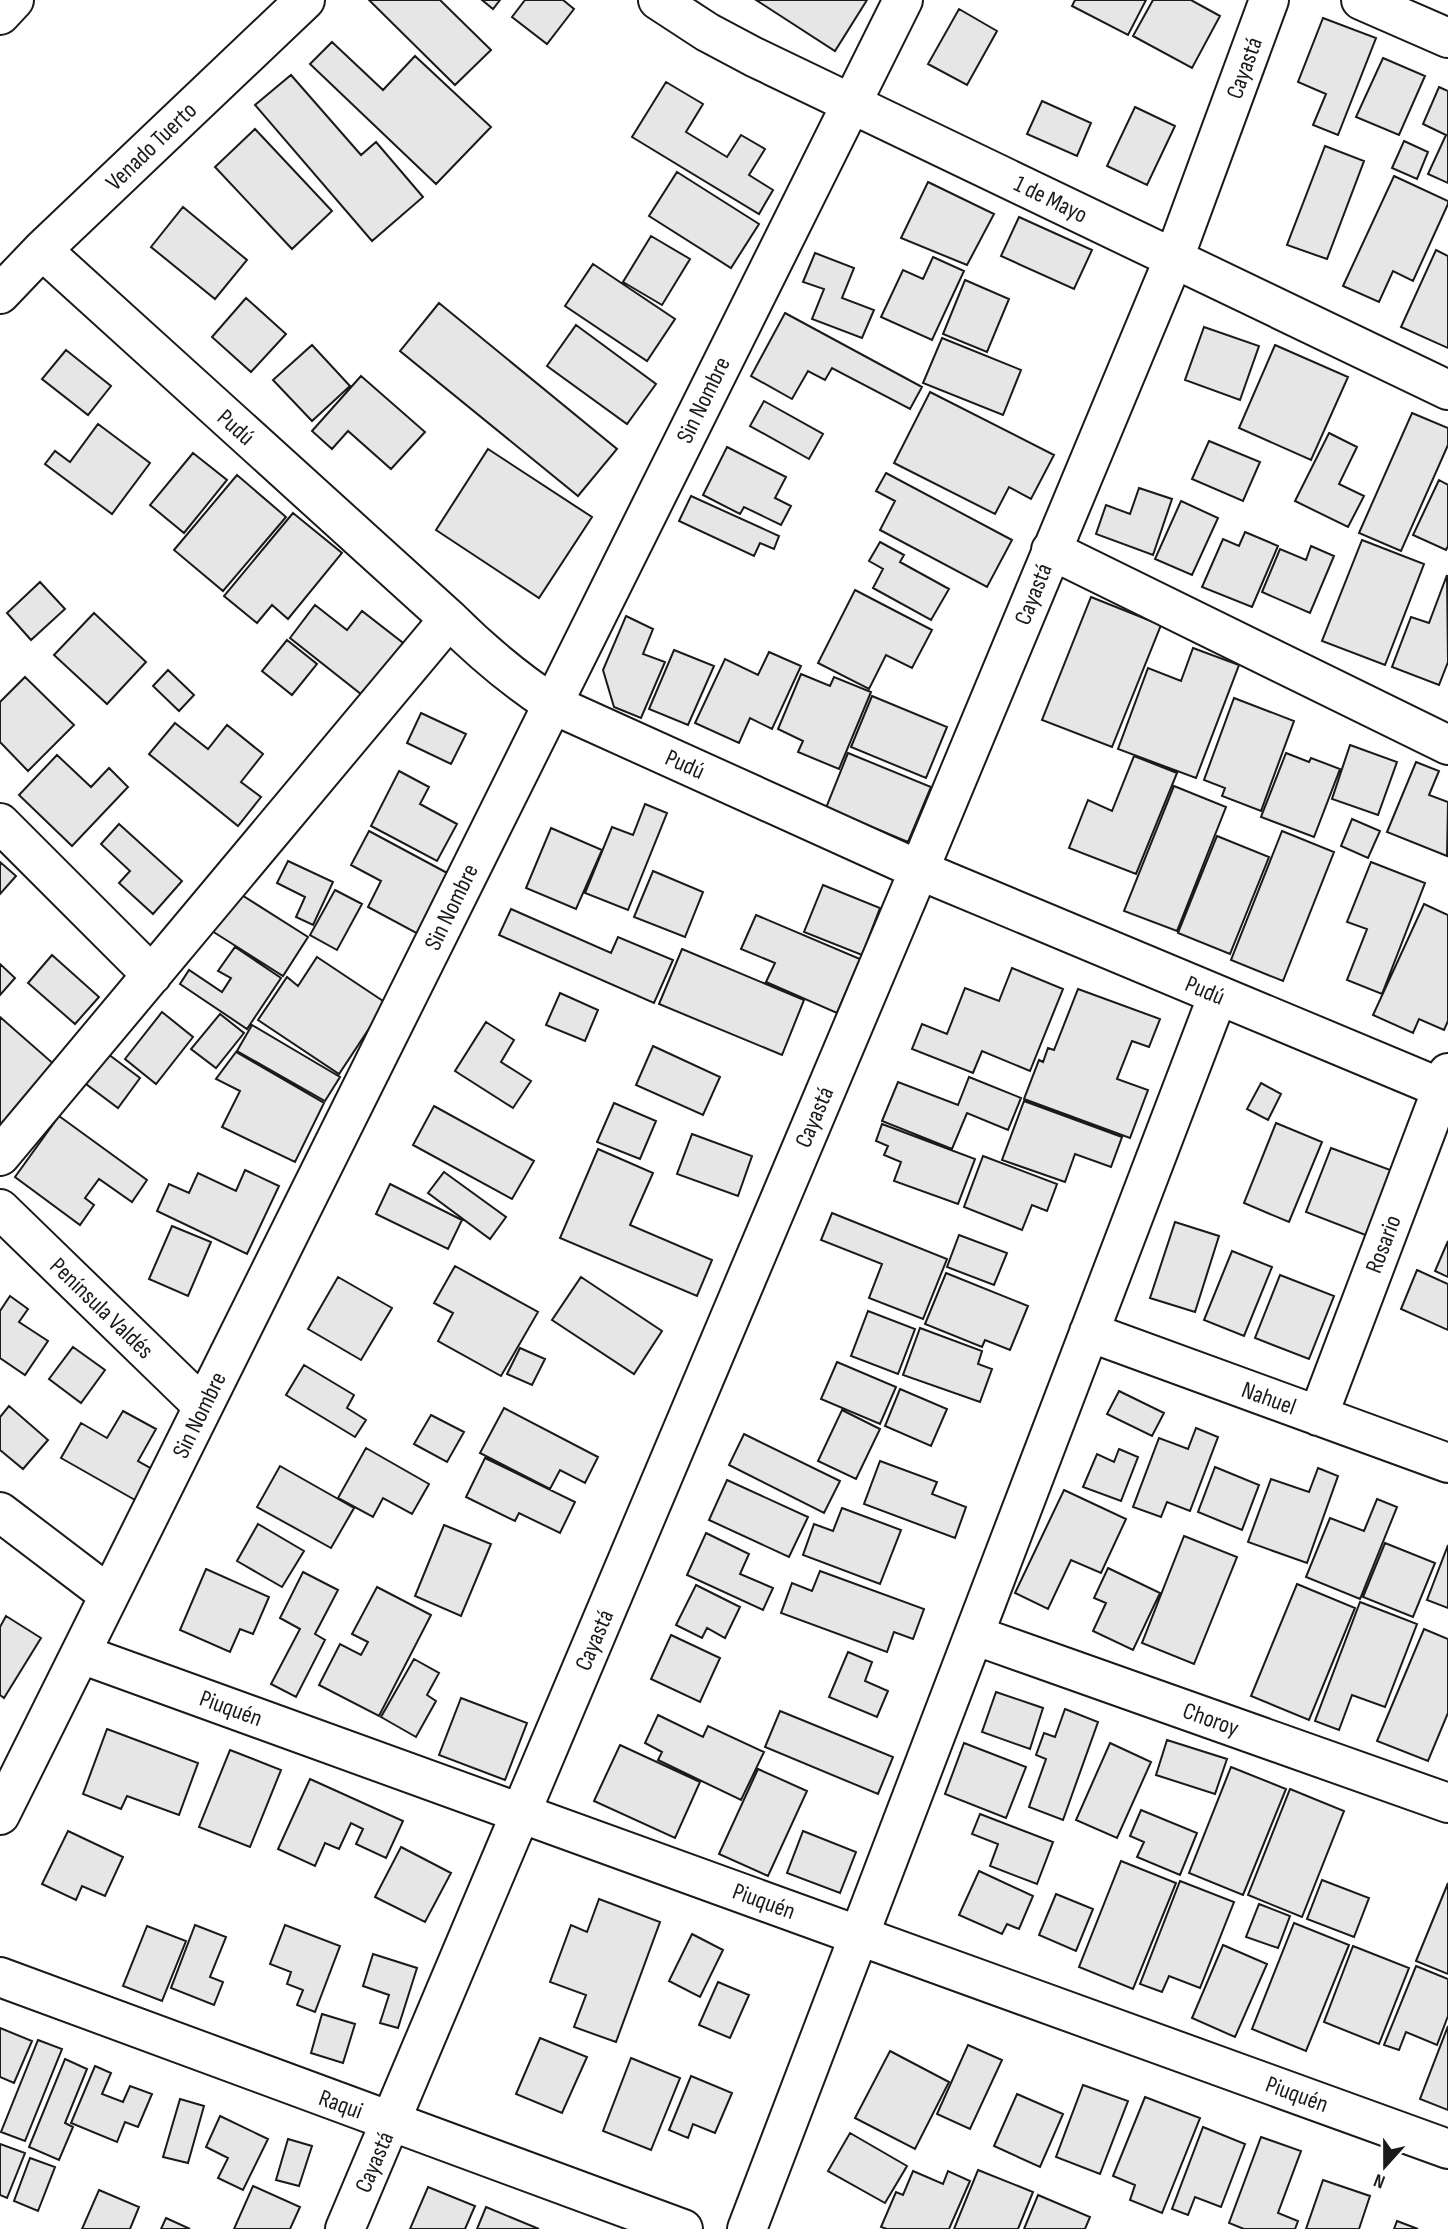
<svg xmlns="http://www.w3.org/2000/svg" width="1448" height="2229" font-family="'Sofia Sans Condensed',sans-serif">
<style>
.building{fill:#e6e6e6;stroke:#1a1a1a;stroke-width:2}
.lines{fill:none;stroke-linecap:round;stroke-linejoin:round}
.minor-casing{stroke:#1a1a1a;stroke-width:42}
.minor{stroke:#fff;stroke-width:38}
.labels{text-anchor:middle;stroke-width:5;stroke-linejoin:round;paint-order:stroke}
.street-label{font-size:24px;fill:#1a1a1a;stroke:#fff}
</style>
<rect width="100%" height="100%" fill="#fff"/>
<!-- building -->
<path class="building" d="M369 0H440L491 50 455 85Z
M482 0H500L493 9Z
M525 0H563L574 9 547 44 512 17Z
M756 0H867L835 51Z
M1075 0H1146L1128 35 1072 6Z
M1153 0H1191L1220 16 1192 68 1133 36Z
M959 9 997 31 967 85 928 64Z
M1323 18 1376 38 1338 135 1313 125 1326 94 1298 82Z
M332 42 383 90 415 56 491 127 436 184 310 64Z
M1383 58 1425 76 1399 135 1356 117Z
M291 75 361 155 376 142 423 197 372 241 255 105Z
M666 82 703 104 686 132 727 157 741 135 765 149 749 175 773 190 759 214 632 137Z
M1439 87 1448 91V183L1428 174 1446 135 1423 124Z
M1042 101 1091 123 1077 156 1027 134Z
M1135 107 1175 126 1147 185 1107 166Z
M255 129 332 211 292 249 215 167Z
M1404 141 1428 152 1417 179 1392 168Z
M1325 146 1364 161 1327 259 1287 245Z
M677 172 759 224 731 268 649 216Z
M1394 176 1448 201V204L1413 281 1393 271 1379 302 1343 286Z
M928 182 994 214 967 265 901 238Z
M183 207 247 260 215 299 151 247Z
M1019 217 1092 250 1074 289 1001 256Z
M651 236 690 259 662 305 623 282Z
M1436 250 1448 256V348L1401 327Z
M815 253 854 268 842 298 874 310 862 338 812 319 824 289 803 282Z
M933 257 964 271 932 340 881 317 903 270 923 279Z
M593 264 675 319 647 361 565 306Z
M965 280 1009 299 987 352 943 334Z
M246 298 286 334 251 372 212 337Z
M439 303 617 449 578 496 400 351Z
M785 313 922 387 910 409 832 368 825 380 808 371 792 399 751 376Z
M576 325 656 384 627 424 547 366Z
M1204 327 1259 346 1240 400 1185 380Z
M942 338 1021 370 1003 415 923 383Z
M312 345 350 386 312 421 273 380Z
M1275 345 1348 377 1311 460 1239 428Z
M66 350 111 386 88 415 42 379Z
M361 376 425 432 391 469 348 431 332 449 312 431Z
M930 392 1054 455 1031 499 1009 487 995 514 894 463Z
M764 401 823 434 809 459 750 426Z
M1412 413 1448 428V445L1401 551 1359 533Z
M98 424 150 463 112 514 45 464 55 451 70 462Z
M1329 433 1357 447 1339 484 1364 496 1348 527 1295 501Z
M1209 441 1260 462 1243 501 1192 479Z
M727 447 786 477 775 498 791 506 781 525 744 507 740 514 703 495Z
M488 449 592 517 539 598 436 530Z
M193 453 227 480 184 533 150 505Z
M886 473 1012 540 987 587 880 530 895 501 876 491Z
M237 475 286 517 223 591 174 550Z
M1439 480 1448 485V546L1446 550 1413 535Z
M1139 488 1172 499 1153 555 1096 534 1106 505 1130 514Z
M691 496 779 536 774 549 760 543 754 556 679 521Z
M1181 501 1218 518 1192 575 1155 559Z
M293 513 342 553 288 619 272 605 257 623 224 596Z
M1245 532 1278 546 1252 607 1202 587 1223 539 1239 546Z
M1362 540 1424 564 1385 665 1322 641Z
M880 542 904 555 900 562 949 589 931 620 873 588 883 569 869 561Z
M1311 546 1334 556 1310 613 1262 592 1280 549 1306 560Z
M1447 575 1448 662 1439 685 1392 667 1411 617 1429 623Z
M40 582 65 609 31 640 7 613Z
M855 590 932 630 912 668 886 655 869 689 818 663Z
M1091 597 1161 625 1112 747 1042 720Z
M315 605 347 630 362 611 407 646 366 698 290 638Z
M94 613 146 662 107 704 54 655Z
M626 616 653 629 643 654 665 662 641 718 614 707 603 670Z
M287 640 317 664 292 695 262 671Z
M1193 648 1239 665 1196 778 1118 749 1148 668 1181 681Z
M674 650 714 666 688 725 649 709Z
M769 652 801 666 772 729 750 718 739 743 695 723 725 659 758 675Z
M168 670 194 695 179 711 153 686Z
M801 674 830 686 834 677 871 692 839 769 798 752 803 741 778 729Z
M25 677 74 725 28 771 0 742V702Z
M872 696 947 727 926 778 851 747Z
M1234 698 1294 721 1261 811 1222 796 1225 788 1204 780Z
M421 713 466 734 451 764 407 743Z
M175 723 208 749 227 725 263 754 241 782 261 797 238 826 149 754Z
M1350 745 1397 762 1378 815 1332 799Z
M848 753 931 787 908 842 826 808Z
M1286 753 1309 762 1311 758 1340 769 1314 837 1261 817Z
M57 755 91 787 109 768 128 787 72 846 19 795Z
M1134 756 1177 773 1136 874 1069 848 1088 800 1112 811Z
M1416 762 1439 771 1429 795 1448 802 1447 856 1387 832Z
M399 771 429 787 420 804 457 824 437 861 371 826Z
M1174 786 1226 807 1177 931 1124 911Z
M645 804 667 813 628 910 585 893 612 827 633 835Z
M1352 819 1380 831 1368 858 1341 846Z
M119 824 182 881 153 914 119 883 130 871 101 844Z
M551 828 602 850 576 909 526 888Z
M369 831 451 875 420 935 368 907 381 881 351 865Z
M1282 831 1334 852 1283 981 1231 960Z
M1217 836 1269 857 1230 954 1178 933Z
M288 861 333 882 313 925 296 917 305 897 277 883Z
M0 862 16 876 0 894Z
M1371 862 1425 883 1382 994 1347 980 1367 929 1347 922Z
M653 871 703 892 685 937 634 917Z
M823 885 880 908 862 955 804 932Z
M335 890 362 904 337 950 310 935Z
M237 892 308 937 283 976 212 931Z
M1424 904 1448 915V1021L1444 1030 1419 1019 1413 1033 1373 1015Z
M511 909 611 953 618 937 673 960 654 1003 499 935Z
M756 915 860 959 837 1013 766 982 775 963 741 949Z
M235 947 281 978 247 1029 180 984 189 970 222 992 231 978 218 971Z
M682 949 804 1000 782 1055 659 1004Z
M52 955 99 997 75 1024 28 983Z
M317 957 386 1003 339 1074 258 1020 287 977 298 986Z
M0 964 15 978 0 995Z
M1012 968 1063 989 1030 1071 982 1051 973 1073 912 1049 922 1024 947 1034 965 988 999 1001Z
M1078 989 1160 1019 1149 1047 1132 1041 1117 1079 1148 1090 1130 1138 1024 1099 1039 1060 1043 1062 1048 1048 1054 1050Z
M560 993 598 1010 585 1041 546 1025Z
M162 1012 193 1037 156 1084 125 1059Z
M220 1014 244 1033 216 1068 191 1049Z
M0 1017 56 1066 0 1129Z
M486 1022 514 1040 501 1062 531 1081 513 1108 455 1071Z
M252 1025 340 1077 325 1101 237 1051Z
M653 1046 720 1077 703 1115 636 1085Z
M236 1052 324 1103 295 1162 222 1127 240 1091 216 1079Z
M108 1054 140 1078 118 1108 86 1084Z
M969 1077 1021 1098 1008 1130 967 1113 952 1149 882 1121 898 1082 958 1105Z
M1261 1083 1281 1094 1268 1120 1247 1109Z
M1024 1101 1122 1137 1111 1167 1075 1154 1065 1182 1002 1160Z
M614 1103 656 1121 640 1159 597 1142Z
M434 1106 534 1161 512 1199 413 1145Z
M59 1116 147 1180 132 1202 99 1179 85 1198 94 1205 80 1225 15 1177Z
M1276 1123 1322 1142 1289 1222 1244 1203Z
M882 1124 975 1159 958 1204 894 1181 901 1162 884 1155 888 1146 876 1141Z
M692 1134 752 1156 738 1196 677 1174Z
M1331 1148 1393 1171 1368 1236 1306 1212Z
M598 1149 653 1173 630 1225 712 1260 697 1296 560 1238Z
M983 1156 1057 1184 1047 1211 1032 1205 1022 1230 964 1207Z
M245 1170 279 1186 247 1254 157 1211 169 1184 189 1193 198 1173 236 1191Z
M444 1172 506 1217 490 1239 428 1193Z
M390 1184 462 1220 448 1249 376 1214Z
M832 1213 947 1259 923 1319 869 1298 882 1264 821 1240Z
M1175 1222 1219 1236 1195 1312 1150 1298Z
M172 1226 211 1242 188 1296 149 1279Z
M959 1235 1007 1253 994 1285 947 1267Z
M1448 1241V1277L1435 1271Z
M1232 1251 1272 1267 1244 1336 1204 1320Z
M455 1266 538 1312 501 1376 438 1341 453 1313 434 1303Z
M1417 1270 1448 1284V1330L1401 1309Z
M946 1273 1028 1306 1010 1350 985 1340 982 1347 925 1324Z
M1280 1275 1334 1296 1309 1359 1255 1338Z
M338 1277 392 1308 361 1360 308 1329Z
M581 1277 662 1331 634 1374 552 1320Z
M10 1296 28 1309 19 1322 48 1341 25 1375 0 1358V1311Z
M868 1311 915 1329 898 1374 851 1356Z
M920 1328 982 1351 978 1364 992 1369 980 1402 903 1375Z
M73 1347 105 1370 81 1403 49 1379Z
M520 1348 545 1359 532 1385 507 1374Z
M837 1362 896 1387 880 1424 821 1399Z
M304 1365 354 1395 347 1408 366 1420 355 1437 286 1395Z
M900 1389 947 1409 931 1446 885 1426Z
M1119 1391 1164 1413 1152 1436 1107 1414Z
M9 1406 48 1440 23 1469 0 1450V1417Z
M504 1408 598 1457 585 1483 560 1470 550 1489 480 1453Z
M842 1410 880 1429 856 1479 818 1461Z
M123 1411 156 1429 138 1461 152 1469 135 1500 61 1458 81 1423 107 1438Z
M431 1415 464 1432 447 1462 414 1444Z
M1196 1428 1218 1437 1190 1511 1167 1502 1161 1517 1133 1507 1159 1438 1188 1449Z
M744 1434 840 1481 824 1513 729 1465Z
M366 1448 429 1484 412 1514 383 1498 373 1517 338 1498Z
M1119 1449 1138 1457 1121 1501 1083 1487 1097 1454 1114 1462Z
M485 1458 575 1502 560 1533 519 1513 515 1521 466 1497Z
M880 1461 937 1482 932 1494 966 1507 955 1538 864 1504Z
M280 1466 354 1508 331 1548 257 1507Z
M1215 1467 1259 1485 1242 1530 1198 1512Z
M1318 1468 1338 1476 1307 1563 1248 1542 1271 1479 1309 1492Z
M727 1480 808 1517 789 1557 709 1520Z
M1064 1490 1126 1519 1101 1573 1071 1560 1048 1609 1015 1593Z
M1377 1499 1397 1507 1360 1599 1306 1577 1330 1518 1364 1531Z
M842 1508 901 1530 880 1584 803 1555 814 1524 833 1531Z
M258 1524 304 1551 282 1587 237 1561Z
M444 1525 491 1544 461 1616 415 1596Z
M706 1533 749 1554 740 1574 773 1588 763 1610 687 1575Z
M1184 1536 1237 1557 1194 1664 1142 1643Z
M1385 1543 1435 1563 1413 1617 1363 1597Z
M1448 1545V1608L1427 1600Z
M1108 1568 1160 1593 1133 1650 1093 1631 1106 1603 1094 1598Z
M206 1569 269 1597 253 1634 240 1629 230 1652 180 1630Z
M820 1571 924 1609 913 1639 894 1632 887 1652 781 1613 792 1583 812 1591Z
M303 1572 338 1590 315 1634 325 1640 296 1697 271 1684 300 1629 280 1618Z
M1297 1584 1355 1608 1309 1720 1251 1696Z
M696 1585 740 1607 725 1638 707 1628 702 1638 676 1625Z
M377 1587 431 1615 379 1716 319 1685 340 1644 361 1655 368 1642 352 1634Z
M1360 1602 1417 1624 1385 1707 1352 1695 1339 1730 1315 1721Z
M6 1616 41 1638 4 1698 0 1695V1627Z
M1424 1629 1448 1639V1713L1428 1761 1377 1741Z
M671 1635 720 1658 700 1702 651 1679Z
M848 1652 872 1662 865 1681 888 1691 877 1717 829 1697Z
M414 1659 439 1673 427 1695 436 1701 416 1737 381 1717Z
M996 1692 1043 1708 1030 1749 982 1732Z
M461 1698 527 1723 505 1780 439 1755Z
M1065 1709 1098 1722 1063 1820 1029 1807 1046 1759 1036 1755 1044 1733 1055 1737Z
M780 1711 893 1757 878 1794 765 1747Z
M658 1715 703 1737 708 1726 764 1752 741 1800 658 1760 662 1752 645 1743Z
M107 1729 198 1763 179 1815 127 1796 121 1809 83 1794Z
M1167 1740 1227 1759 1215 1794 1156 1775Z
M964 1743 1026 1767 1006 1818 945 1794Z
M1110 1743 1151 1762 1117 1838 1076 1820Z
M620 1745 700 1782 675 1838 594 1801Z
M230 1750 281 1770 250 1847 199 1827Z
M1231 1767 1286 1789 1243 1895 1189 1873Z
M758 1769 807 1791 768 1876 719 1854Z
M310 1779 403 1821 386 1858 356 1844 363 1829 351 1823 339 1849 325 1843 315 1866 278 1849Z
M1290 1789 1344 1811 1302 1917 1248 1895Z
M1141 1810 1197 1833 1180 1875 1137 1857 1144 1842 1130 1836Z
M980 1814 1053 1842 1037 1884 990 1866 998 1844 972 1834Z
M68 1831 123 1857 105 1896 82 1886 76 1900 42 1884Z
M803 1831 856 1852 840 1893 787 1873Z
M401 1847 451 1873 425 1922 375 1897Z
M1121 1861 1176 1883 1133 1989 1079 1967Z
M979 1871 1033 1896 1019 1929 1007 1924 1002 1934 959 1915Z
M1322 1880 1369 1898 1354 1937 1307 1919Z
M1180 1881 1234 1902 1200 1988 1169 1976 1162 1992 1140 1984Z
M1448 1883V1974L1416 1961Z
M1056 1894 1093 1909 1076 1951 1039 1935Z
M599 1899 660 1922 616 2042 574 2027 586 1995 550 1982 571 1925 587 1932Z
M1259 1904 1290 1916 1278 1948 1246 1937Z
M1294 1923 1349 1945 1306 2051 1252 2029Z
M195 1925 226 1937 210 1977 223 1982 214 2005 171 1988Z
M285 1925 340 1946 315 2012 297 2005 303 1990 287 1984 291 1972 270 1964Z
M147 1926 186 1941 162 2001 123 1986Z
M692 1934 723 1950 700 1997 669 1981Z
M1223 1945 1267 1964 1235 2037 1192 2018Z
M1353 1946 1409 1968 1379 2044 1324 2022Z
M373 1954 417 1968 398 2028 380 2023 389 1995 363 1986Z
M1416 1966 1448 1979V2016L1437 2045 1406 2032 1399 2050 1384 2045Z
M718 1982 749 1995 730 2038 699 2025Z
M322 2014 355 2024 343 2063 311 2053Z
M1448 2026V2110L1420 2099Z
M0 2028 32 2041 14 2083 0 2077Z
M540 2038 587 2057 562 2113 516 2094Z
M38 2040 62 2049 25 2141 1 2132Z
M968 2045 1002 2060 970 2129 937 2114Z
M890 2051 949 2082 915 2149 855 2118Z
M631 2058 680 2078 651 2150 603 2131Z
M65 2059 87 2069 65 2123 73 2127 59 2160 29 2147Z
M95 2066 111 2073 102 2094 123 2102 130 2086 152 2094 138 2127 125 2122 117 2142 71 2123Z
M691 2076 732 2093 715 2133 693 2124 688 2138 669 2130Z
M1083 2085 1128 2101 1100 2174 1056 2157Z
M1017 2094 1063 2114 1040 2167 994 2146Z
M1145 2097 1200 2118 1162 2213 1130 2200 1135 2185 1113 2176Z
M180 2099 204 2106 188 2163 163 2157Z
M220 2116 268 2139 243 2190 218 2178 228 2158 206 2147Z
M1203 2127 1245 2144 1221 2207 1195 2197 1188 2215 1172 2209Z
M850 2133 907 2166 885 2203 828 2171Z
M1261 2137 1301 2151 1278 2213 1298 2221 1295 2229H1244L1229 2223Z
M288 2139 312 2146 299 2186 276 2180Z
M0 2144 25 2153 7 2198 0 2195Z
M30 2158 55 2167 38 2211 14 2201Z
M978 2170 1033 2192 1018 2229H954Z
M913 2171 943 2184 948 2171 970 2181 949 2229H887L881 2227 896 2192 903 2195Z
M1323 2180 1370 2196 1359 2229H1306Z
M253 2186 300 2207 290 2229H234Z
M428 2187 475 2206 465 2229H410Z
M99 2190 139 2207 130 2229H82Z
M1038 2195 1090 2217 1085 2229H1024Z
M486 2207 539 2229H477Z
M166 2218 190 2229H161Z
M1397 2221 1418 2229H1394Z"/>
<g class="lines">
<!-- minor casing -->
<g class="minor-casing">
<path id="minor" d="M658 0 707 32 754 57 1448 390
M1361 0 1448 38
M0 15 14 0
M42 250 449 619C481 651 514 679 552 704L919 870 1448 1091
M0 294 42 250 305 0
M1051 550 1448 745
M0 823 152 975
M0 1156 449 619
M0 1209 203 1406
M1089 1332 1448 1463
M1318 1416 1448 1073
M0 1512 109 1595
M974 1635 1448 1803
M81 1654 1448 2149
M0 1815 903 0
M0 1977 683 2229
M345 2229 919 870 1174 258 1269 0
M747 2229 1218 995"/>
</g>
<!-- minor -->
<use href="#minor" class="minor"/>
</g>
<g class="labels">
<!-- street labels -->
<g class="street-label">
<text transform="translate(1244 68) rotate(-70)" y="8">Cayastá</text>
<text transform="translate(151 146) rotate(-44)" y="8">Venado Tuerto</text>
<text transform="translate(1051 199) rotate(26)" y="8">1 de Mayo</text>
<text transform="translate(703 400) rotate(-64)" y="8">Sin Nombre</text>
<text transform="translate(236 427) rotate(42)" y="8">Pudú</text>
<text transform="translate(1033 594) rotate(-68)" y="8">Cayastá</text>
<text transform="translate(685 764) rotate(24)" y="8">Pudú</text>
<text transform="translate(451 907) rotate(-64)" y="8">Sin Nombre</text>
<text transform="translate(1205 990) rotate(23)" y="8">Pudú</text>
<text transform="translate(814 1117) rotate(-67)" y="8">Cayastá</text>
<text transform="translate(1383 1244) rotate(-69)" y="8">Rosario</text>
<text transform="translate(102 1308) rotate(44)" y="8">Península Valdés</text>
<text transform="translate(1269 1398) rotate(20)" y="8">Nahuel</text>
<text transform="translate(199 1415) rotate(-64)" y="8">Sin Nombre</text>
<text transform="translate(594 1640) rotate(-67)" y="8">Cayastá</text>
<text transform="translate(231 1708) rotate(20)" y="8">Piuquén</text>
<text transform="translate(1211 1719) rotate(20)" y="8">Choroy</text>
<text transform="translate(764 1901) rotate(20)" y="8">Piuquén</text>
<text transform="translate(1297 2094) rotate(20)" y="8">Piuquén</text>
<text transform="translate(341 2104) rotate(20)" y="8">Raqui</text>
<text transform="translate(374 2162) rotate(-67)" y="8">Cayastá</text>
</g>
</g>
<!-- north arrow -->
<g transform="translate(1385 2166) rotate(201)" stroke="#ffffff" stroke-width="5" paint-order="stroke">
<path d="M0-5L12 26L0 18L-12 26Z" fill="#1a1a1a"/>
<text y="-10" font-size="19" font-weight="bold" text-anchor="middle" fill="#1a1a1a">N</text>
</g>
</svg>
